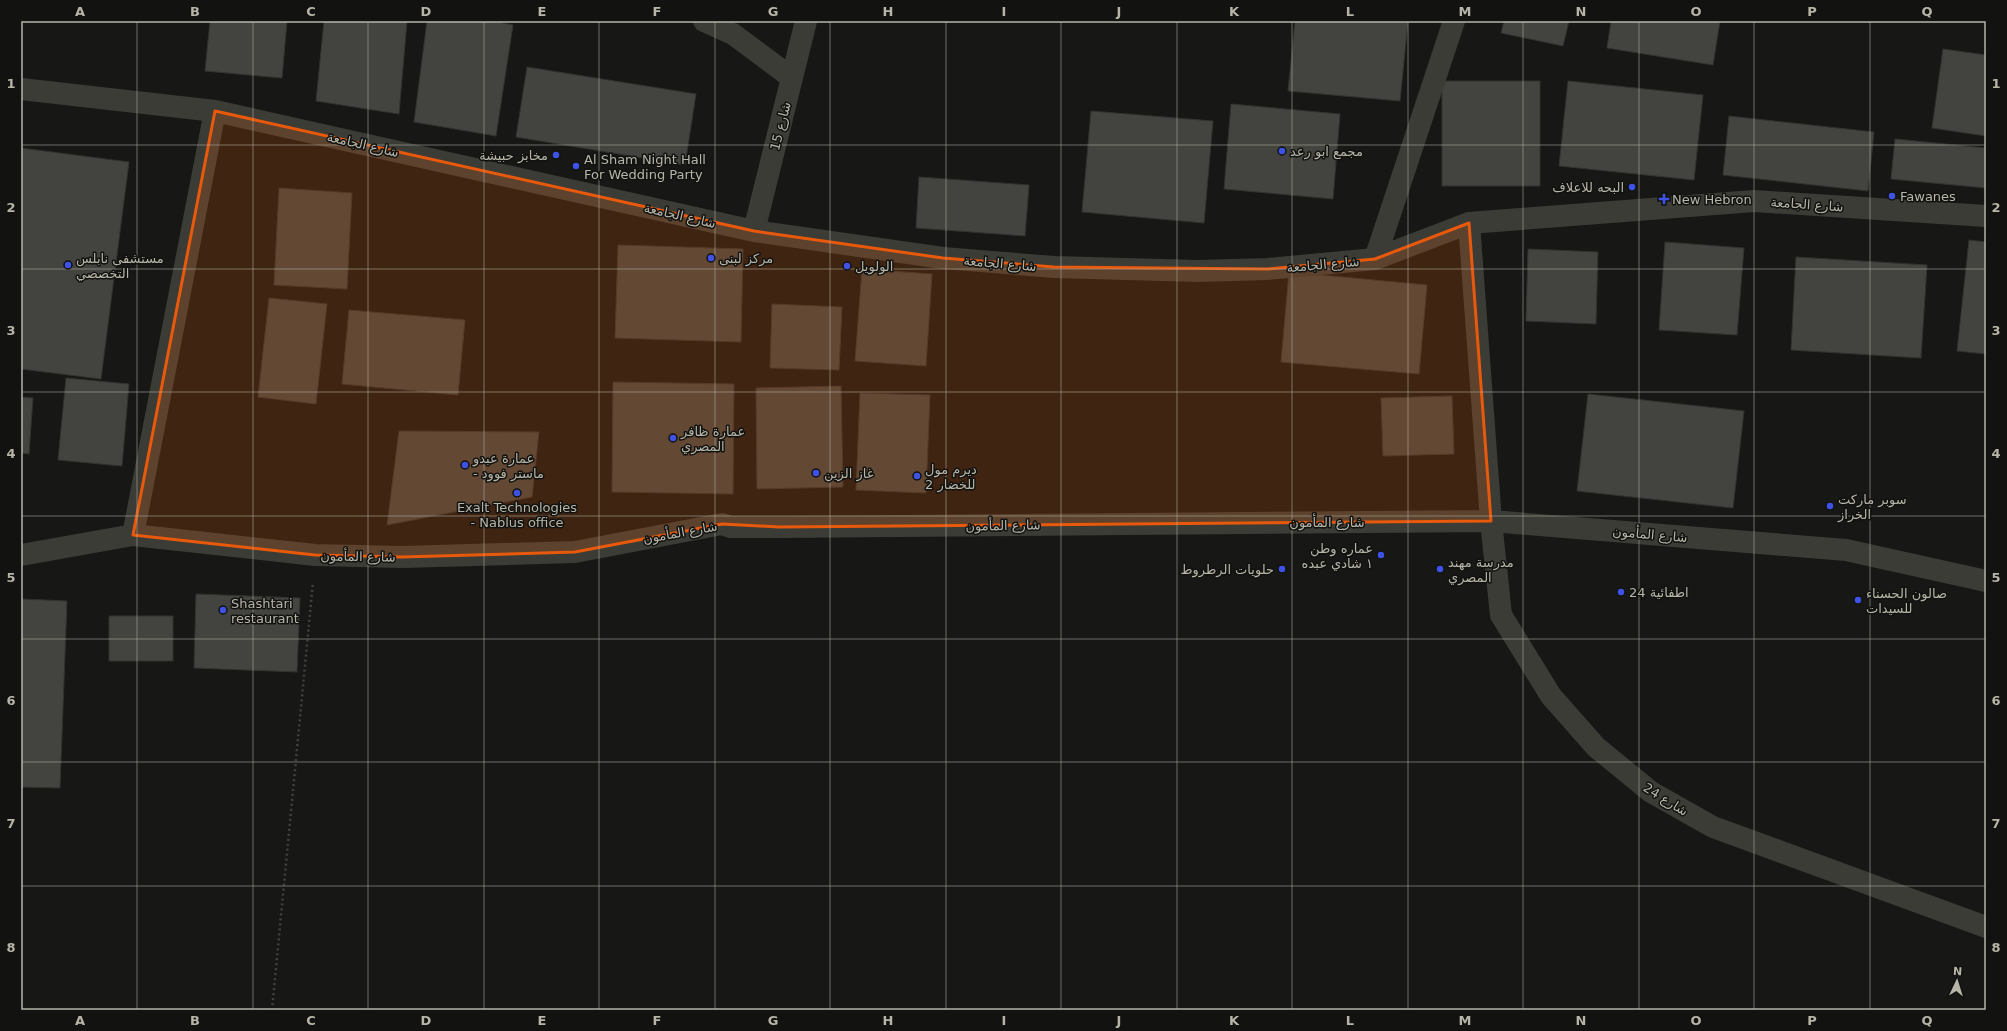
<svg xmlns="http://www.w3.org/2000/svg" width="2007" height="1031" font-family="'DejaVu Sans',Vazirmatn,sans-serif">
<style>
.building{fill:#43443f;stroke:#32332f}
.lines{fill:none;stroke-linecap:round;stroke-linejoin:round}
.path{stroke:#43423d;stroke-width:2.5;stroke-dasharray:2 3;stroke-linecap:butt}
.minor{stroke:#3b3c36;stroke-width:22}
.marked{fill:#e8590c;fill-opacity:0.2;stroke:#e8590c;stroke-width:3;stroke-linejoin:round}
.grid{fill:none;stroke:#b6b5a8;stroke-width:1;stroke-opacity:0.55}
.poi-dot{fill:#3e52e6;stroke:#121210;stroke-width:1.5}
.labels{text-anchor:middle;stroke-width:3;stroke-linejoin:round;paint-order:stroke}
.street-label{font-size:13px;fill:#b6b5a8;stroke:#121210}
.poi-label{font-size:13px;fill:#b6b5a8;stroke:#121210;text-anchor:start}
.neatline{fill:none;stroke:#b6b5a8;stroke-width:1.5}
.grid-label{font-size:13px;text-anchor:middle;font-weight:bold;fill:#b6b5a8}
</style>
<rect width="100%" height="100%" fill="#171715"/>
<!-- building -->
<path class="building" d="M210 21H287L282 78 205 71Z
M324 21H407L399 114 316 101Z
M427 21H493L513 25 496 136 414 122Z
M1295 21H1408L1400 101 1288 91Z
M1504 21H1569L1563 46 1501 33Z
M1611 21H1720L1713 65 1607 48Z
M1943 49 1986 55V136L1932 128Z
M527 67 696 94 685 165 516 137Z
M1442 81H1540V186H1442Z
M1568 81 1703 95 1694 180 1559 166Z
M1231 104 1340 114 1333 199 1224 189Z
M1091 111 1213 121 1204 223 1082 212Z
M1729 116 1874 132 1868 191 1723 175Z
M1895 139 1986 148V188L1891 179Z
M21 148 129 162 101 379 21 369Z
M919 177 1029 185 1025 236 916 228Z
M279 188 352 193 347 289 274 285Z
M1969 240 1986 242V354L1957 351Z
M1665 242 1744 248 1737 335 1659 330Z
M618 245 743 249 741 342 615 338Z
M1528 249 1598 252 1596 324 1526 321Z
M1796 257 1927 265 1921 358 1791 350Z
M862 269 932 274 926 366 855 361Z
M1289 272 1427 285 1419 374 1281 362Z
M269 298 327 304 316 404 258 397Z
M772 304 842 307 839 370 770 368Z
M349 310 465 320 458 395 342 384Z
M66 378 129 384 122 466 58 460Z
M613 382 734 384 733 494 612 492Z
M841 386 843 487 757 489 756 388Z
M860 393 930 395 926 493 856 490Z
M1588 394 1744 411 1733 508 1577 491Z
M1452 396 1454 454 1383 456 1381 398Z
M21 397 33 398 29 454 21 453Z
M399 431 539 432 532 497 387 525Z
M196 594 300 598 297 672 194 668Z
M21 599 67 601 60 788 21 787Z
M109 616H173V661H109Z"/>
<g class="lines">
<!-- path -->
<path class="path" d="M272 1010 313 582"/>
<!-- minor -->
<path class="minor" d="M704 21 733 34 792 78
M21 89 215 111 754 231 943 258 1054 267 1198 271 1268 269 1375 259 1469 223 1754 201 1986 216
M1469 223 1491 521 1501 615 1551 696 1596 747 1651 792 1713 827 1986 927
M754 231 806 21
M1375 259 1454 21
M133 535 215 111
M21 555 133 535 315 555 402 557 575 552 722 524 731 527H779L1491 521 1846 550 1986 581"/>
</g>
<!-- marked area -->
<path class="marked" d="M215 111 754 231 943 258 1054 267 1268 269 1375 259 1469 223 1491 521 779 527 722 524 575 552 402 557 315 555 133 535Z"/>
<!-- grid -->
<path class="grid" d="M137 21V1010M253 21V1010M368 21V1010M484 21V1010M599 21V1010M715 21V1010M830 21V1010M946 21V1010M1061 21V1010M1177 21V1010M1292 21V1010M1408 21V1010M1523 21V1010M1639 21V1010M1754 21V1010M1870 21V1010M21 145H1986M21 269H1986M21 392H1986M21 516H1986M21 639H1986M21 762H1986M21 886H1986"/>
<!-- markers -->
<g class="poi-dot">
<circle cx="1282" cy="151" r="4"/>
<circle cx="556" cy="155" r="4"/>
<circle cx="576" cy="166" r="4"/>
<circle cx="1632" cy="187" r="4"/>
<circle cx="1892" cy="196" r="4"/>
<path d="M1662 193h4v4h4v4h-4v4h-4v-4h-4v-4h4z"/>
<circle cx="711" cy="258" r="4"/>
<circle cx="68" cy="265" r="4"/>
<circle cx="847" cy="266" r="4"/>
<circle cx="673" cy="438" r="4"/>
<circle cx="465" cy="465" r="4"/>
<circle cx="816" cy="473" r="4"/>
<circle cx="917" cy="476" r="4"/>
<circle cx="517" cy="493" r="4"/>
<circle cx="1830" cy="506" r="4"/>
<circle cx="1381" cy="555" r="4"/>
<circle cx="1282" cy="569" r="4"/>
<circle cx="1440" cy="569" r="4"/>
<circle cx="1621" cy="592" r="4"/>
<circle cx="1858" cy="600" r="4"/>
<circle cx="223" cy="610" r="4"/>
</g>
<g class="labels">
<!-- street labels -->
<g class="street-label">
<text transform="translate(780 126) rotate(-76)" y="5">شارع 15</text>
<text transform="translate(363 144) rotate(13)" y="5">شارع الجامعة</text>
<text transform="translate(1807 204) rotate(4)" y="5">شارع الجامعة</text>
<text transform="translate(680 215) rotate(13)" y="5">شارع الجامعة</text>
<text transform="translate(1000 263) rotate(5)" y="5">شارع الجامعة</text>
<text transform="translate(1323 264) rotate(-5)" y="5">شارع الجامعة</text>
<text x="1327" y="527">شارع المأمون</text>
<text transform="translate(1003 525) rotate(-1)" y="5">شارع المأمون</text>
<text transform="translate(680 532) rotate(-10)" y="5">شارع المأمون</text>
<text transform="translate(1650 534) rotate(5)" y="5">شارع المأمون</text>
<text transform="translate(358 556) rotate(1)" y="5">شارع المأمون</text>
<text transform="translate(1666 799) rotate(32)" y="5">شارع 24</text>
</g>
<!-- poi labels -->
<g class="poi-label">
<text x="1290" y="156">مجمع ابو رعد</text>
<text x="548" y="160" text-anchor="end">مخابز حبيشة</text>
<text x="584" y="164">Al Sham Night Hall<tspan x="584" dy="15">For Wedding Party</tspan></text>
<text x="1624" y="192" text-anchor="end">البحه للاعلاف</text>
<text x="1900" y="201">Fawanes</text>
<text x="1672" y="204">New Hebron</text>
<text x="76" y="263">مستشفى نابلس<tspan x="76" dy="15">التخصصي</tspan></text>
<text x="719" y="263">مركز لبنى</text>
<text x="855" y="271">الولويل</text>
<text x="681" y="436">عمارة ظافر<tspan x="681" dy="15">المصري</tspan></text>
<text x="473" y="463">عمارة عبدو<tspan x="473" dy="15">- ماستر فوود</tspan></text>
<text x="925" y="474">ديرم مول<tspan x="925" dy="15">2 للخضار</tspan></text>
<text x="824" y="478">غاز الزين</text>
<text x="1838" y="504">سوبر ماركت<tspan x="1838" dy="15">الخراز</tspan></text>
<text x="517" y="512" text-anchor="middle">Exalt Technologies<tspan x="517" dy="15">- Nablus office</tspan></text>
<text x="1373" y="553" text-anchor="end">عماره وطن<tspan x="1373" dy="15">١ شادي عبده</tspan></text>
<text x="1448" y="567">مدرسة مهند<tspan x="1448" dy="15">المصري</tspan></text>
<text x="1274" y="574" text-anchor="end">حلويات الرطروط</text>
<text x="1629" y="597">اطفائية 24</text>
<text x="1866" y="598">صالون الحسناء<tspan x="1866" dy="15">للسيدات</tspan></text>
<text x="231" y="608">Shashtari<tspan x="231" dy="15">restaurant</tspan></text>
</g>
</g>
<!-- border -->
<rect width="2007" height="1031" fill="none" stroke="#121210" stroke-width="44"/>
<!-- north arrow -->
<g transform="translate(1957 981) rotate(4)" stroke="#121210" stroke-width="3" paint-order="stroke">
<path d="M0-3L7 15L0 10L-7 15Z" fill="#b6b5a8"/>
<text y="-6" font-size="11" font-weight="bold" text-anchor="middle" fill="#b6b5a8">N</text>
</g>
<rect x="22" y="22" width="1963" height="987" class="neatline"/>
<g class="grid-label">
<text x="80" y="16">A</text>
<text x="195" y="16">B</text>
<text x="311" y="16">C</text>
<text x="426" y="16">D</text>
<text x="542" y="16">E</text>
<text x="657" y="16">F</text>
<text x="773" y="16">G</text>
<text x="888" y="16">H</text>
<text x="1004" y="16">I</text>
<text x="1119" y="16">J</text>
<text x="1234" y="16">K</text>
<text x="1350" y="16">L</text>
<text x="1465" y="16">M</text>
<text x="1581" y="16">N</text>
<text x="1696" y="16">O</text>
<text x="1812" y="16">P</text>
<text x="1927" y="16">Q</text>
<text x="11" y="88">1</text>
<text x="1996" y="88">1</text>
<text x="11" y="212">2</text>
<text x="1996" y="212">2</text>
<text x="11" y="335">3</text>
<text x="1996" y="335">3</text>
<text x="11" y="458">4</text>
<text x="1996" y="458">4</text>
<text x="11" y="582">5</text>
<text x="1996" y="582">5</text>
<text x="11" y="705">6</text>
<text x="1996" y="705">6</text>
<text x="11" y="828">7</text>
<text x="1996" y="828">7</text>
<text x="11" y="952">8</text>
<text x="1996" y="952">8</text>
<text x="80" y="1025">A</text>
<text x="195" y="1025">B</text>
<text x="311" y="1025">C</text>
<text x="426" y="1025">D</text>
<text x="542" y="1025">E</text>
<text x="657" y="1025">F</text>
<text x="773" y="1025">G</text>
<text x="888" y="1025">H</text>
<text x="1004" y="1025">I</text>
<text x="1119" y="1025">J</text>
<text x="1234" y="1025">K</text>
<text x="1350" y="1025">L</text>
<text x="1465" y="1025">M</text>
<text x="1581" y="1025">N</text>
<text x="1696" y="1025">O</text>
<text x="1812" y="1025">P</text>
<text x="1927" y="1025">Q</text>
</g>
</svg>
